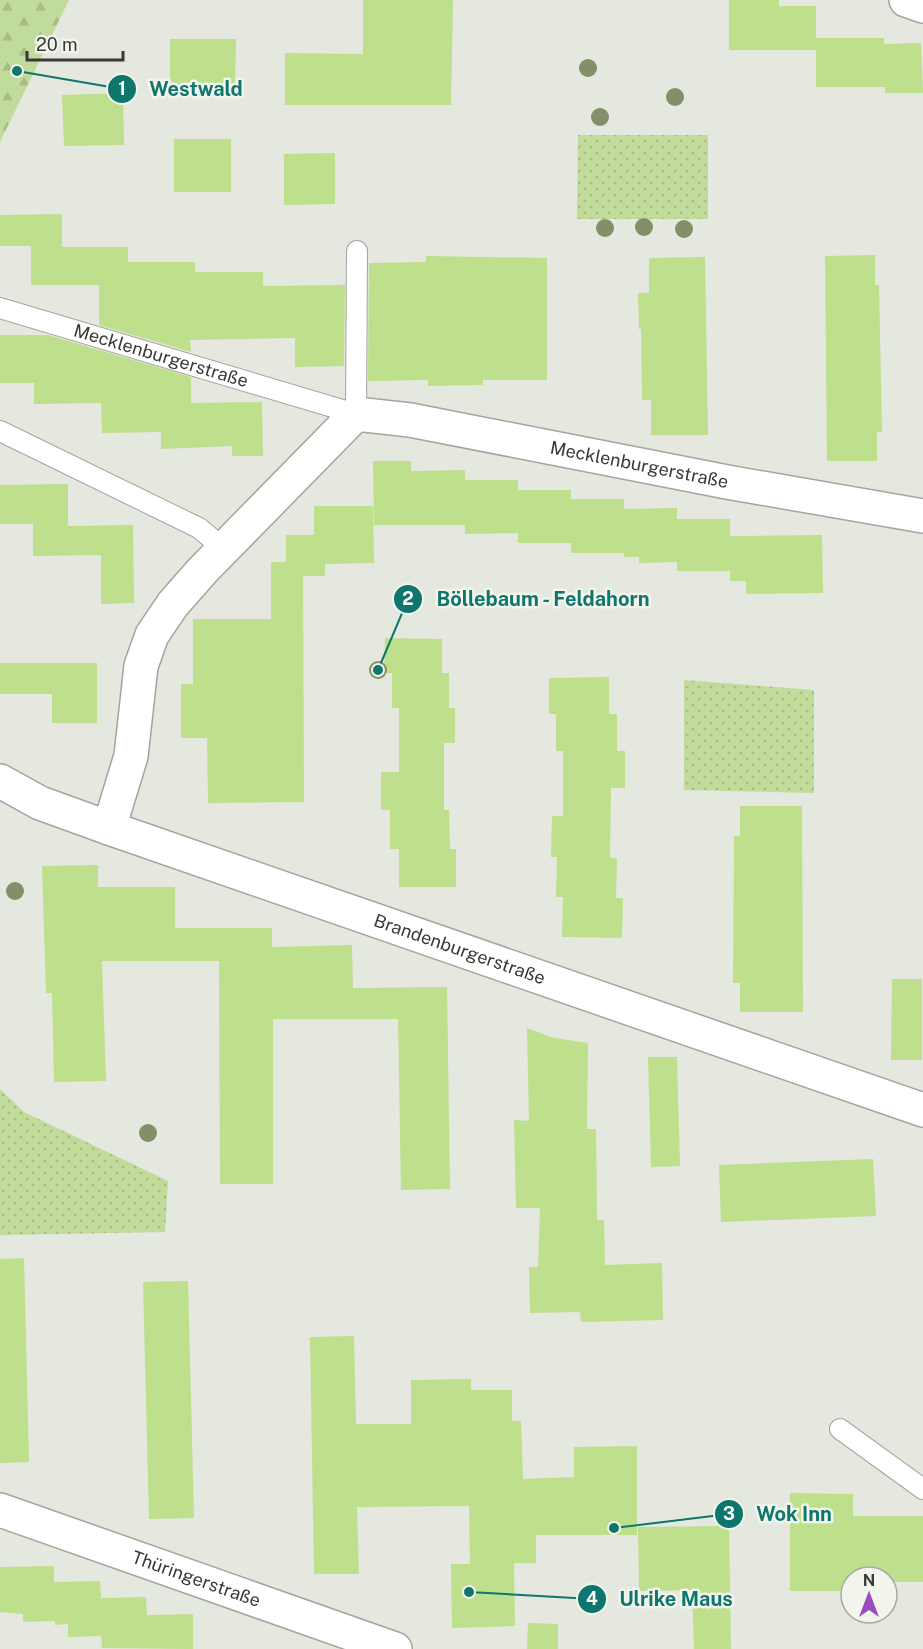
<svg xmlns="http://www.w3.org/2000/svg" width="923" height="1649" font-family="'Public Sans',sans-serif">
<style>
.forest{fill:url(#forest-firs)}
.park{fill:url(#park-dots)}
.building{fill:#bedf8c}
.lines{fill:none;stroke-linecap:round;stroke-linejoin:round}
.service-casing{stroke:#a2a69d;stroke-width:22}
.minor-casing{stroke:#a2a69d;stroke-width:36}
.service{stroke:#fff;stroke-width:20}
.minor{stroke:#fff;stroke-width:33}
.tree{fill:#838f69}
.labels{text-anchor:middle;stroke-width:5;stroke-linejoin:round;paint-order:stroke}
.street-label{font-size:18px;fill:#393a37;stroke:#f1f5ec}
.leader{fill:none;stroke:#0f766e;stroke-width:2}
.callout-dot{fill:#0f766e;stroke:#f1f5ec;stroke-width:2}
.mark-label{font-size:18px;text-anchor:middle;font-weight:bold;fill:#fff}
.callout-label{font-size:20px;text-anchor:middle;font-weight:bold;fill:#0f766e;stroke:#f1f5ec;stroke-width:5;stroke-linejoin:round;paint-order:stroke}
</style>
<defs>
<pattern id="forest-firs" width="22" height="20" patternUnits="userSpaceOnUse" patternTransform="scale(1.5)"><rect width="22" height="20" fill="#c1db9a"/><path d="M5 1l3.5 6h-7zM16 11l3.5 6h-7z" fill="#a7bd85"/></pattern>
<pattern id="park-dots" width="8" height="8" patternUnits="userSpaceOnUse" patternTransform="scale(1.5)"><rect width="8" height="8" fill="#c1db9a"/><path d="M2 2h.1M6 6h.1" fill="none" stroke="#a7bd85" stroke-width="1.8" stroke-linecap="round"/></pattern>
</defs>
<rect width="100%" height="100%" fill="#e4e8de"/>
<!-- forest -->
<path class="forest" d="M0 0H69L0 142Z"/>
<!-- park -->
<path class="park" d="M578 135H708V219H577Z
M684 680 814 690V793L684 790Z
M0 1089 24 1112 168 1181 165 1232 0 1235Z"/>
<!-- building -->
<path class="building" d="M363 0H453L451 105H285V53L363 54Z
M729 0H779V6H816V50H729Z
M816 38H884V44L921 43 923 93H885V87H816Z
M170 39H236L235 85H170Z
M123 93 124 145 64 146 62 95Z
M174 139H231V192H174Z
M335 153V204L284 205V154Z
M62 214V247H128V262H195V272H263V286L345 285 344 366 295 367V338L190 340 191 352 99 325V285H31V246H0V215Z
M875 255V285H879L882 432H877V461H827L825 256Z
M426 256 547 258V380H483V385L428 386V380L368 381 369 263 426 262Z
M705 257 708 435H651V400H642L641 329H639L638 293H649V258Z
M0 335H48L191 377V403L262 402 263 456H232V446L161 449V432L102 433 101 403 34 404V383H0Z
M373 461H411V471L465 470V480H518V490H571V499H624V509L677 508V519H730V536L822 535 823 593 746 594V581H730V571H677V562L639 563V557H624V553H571V543H518V533L465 534V525H374Z
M68 484V526L133 525 134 603 101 604V555L33 556V524H0V485Z
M314 506H373L374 563 325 564V576H303L304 802 208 803 207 738H181V684H193V619H271V562H286V535H314Z
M385 638 442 639V673H449V708H455V743H444V810H449L450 849H456V887H399V849H390V810H381V772H399V708H392V673H384Z
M0 663H97V723H52V694H0Z
M609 677V714H617V751H625V788H611L610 858H617L616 898H623L622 938 562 937 563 897H556L557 857H551L552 816H563V751H556V714H549V678Z
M740 806H802L803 1012H740V983H733L734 836H740Z
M98 865V887H175V928H272V947L352 945 353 988 447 987 450 1189 401 1190 398 1019H273V1184H220L219 961H102L106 1081 54 1082 52 993H46L42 866Z
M892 979H922V1060H891Z
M527 1028 554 1038 588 1043 587 1129H596L597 1220H604L605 1265 662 1263 663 1320 581 1322 580 1312 530 1313 529 1267H538L540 1208H516L514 1120 529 1121Z
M648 1057H677L680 1166 651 1167Z
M873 1159 876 1216 721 1222 719 1165Z
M24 1258 29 1462 0 1463V1259Z
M188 1281 194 1518 149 1519 143 1282Z
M354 1336 356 1424H411V1380L471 1379V1390H512V1421H521L523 1479 574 1477V1447L637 1446V1535H536V1563H514L515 1626 452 1628 451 1564H470L469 1506 357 1507 359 1574H314L310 1337Z
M790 1493 853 1494V1516H923V1582H887V1577H851V1591H790Z
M729 1526 731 1649H694L692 1590 639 1591 638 1527Z
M54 1566V1582L100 1581 101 1598 146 1597 147 1615 193 1614V1649L102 1648 101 1636 68 1637V1624L55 1625V1621L23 1622V1614L0 1612V1567Z
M528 1623 558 1624V1649H527Z"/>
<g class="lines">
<!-- service casing -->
<g class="service-casing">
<g id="service">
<path id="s1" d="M0 308 356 414 357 251"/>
<path d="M0 431 199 528 224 549"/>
<path d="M840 1429 923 1489"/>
</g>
</g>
<!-- minor casing -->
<g class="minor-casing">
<g id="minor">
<path d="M906 0 923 6"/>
<path id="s2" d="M0 781 40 803 109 828 923 1110"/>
<path id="s3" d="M109 828 131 756 141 666 152 635 173 604 203 570 356 414 410 420 727 482 923 516"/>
<path id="s4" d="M0 1510 395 1649"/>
</g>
</g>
<!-- service -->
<use href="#service" class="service"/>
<!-- minor -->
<use href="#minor" class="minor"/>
</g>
<!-- trees -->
<g class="tree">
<circle cx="588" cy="68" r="9"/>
<circle cx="675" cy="97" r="9"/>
<circle cx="600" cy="117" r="9"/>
<circle cx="644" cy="227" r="9"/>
<circle cx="605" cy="228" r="9"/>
<circle cx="684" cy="229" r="9"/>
<circle cx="378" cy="670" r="9"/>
<circle cx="15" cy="891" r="9"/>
<circle cx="148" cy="1133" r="9"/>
</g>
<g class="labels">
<!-- street labels -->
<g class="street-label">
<text dy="6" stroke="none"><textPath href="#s1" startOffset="168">Mecklenburgerstraße</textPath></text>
<text dy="6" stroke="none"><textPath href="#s3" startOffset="788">Mecklenburgerstraße</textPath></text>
<text dy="6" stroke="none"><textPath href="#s2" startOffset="490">Brandenburgerstraße</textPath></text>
<text dy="6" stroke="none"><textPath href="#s4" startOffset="208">Thüringerstraße</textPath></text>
</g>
</g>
<!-- callouts -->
<path class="leader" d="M17 71L122 89M378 670L408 599M614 1528L729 1514M469 1592L592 1599"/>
<g class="callout-dot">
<circle cx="17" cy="71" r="6"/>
<circle cx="378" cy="670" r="6"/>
<circle cx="614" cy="1528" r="6"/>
<circle cx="469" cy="1592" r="6"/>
<circle cx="122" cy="89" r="15"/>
<circle cx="408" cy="599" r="15"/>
<circle cx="729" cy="1514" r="15"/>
<circle cx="592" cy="1599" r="15"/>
</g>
<g class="mark-label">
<text x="122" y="95">1</text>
<text x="408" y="605">2</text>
<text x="729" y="1520">3</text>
<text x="592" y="1605">4</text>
</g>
<g class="callout-label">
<text x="196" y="96">Westwald</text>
<text x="543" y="606">Böllebaum - Feldahorn</text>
<text x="794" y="1521">Wok Inn</text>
<text x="676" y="1606">Ulrike Maus</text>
</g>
<!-- north arrow -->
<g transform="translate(869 1595)"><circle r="28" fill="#f1f5ec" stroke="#a7aaa4" stroke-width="1.5"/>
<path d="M0-4.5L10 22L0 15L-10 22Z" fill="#994dbf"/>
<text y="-9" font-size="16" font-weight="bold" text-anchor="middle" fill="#393a37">N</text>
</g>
<!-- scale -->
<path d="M27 51v9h96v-9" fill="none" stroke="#393a37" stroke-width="3"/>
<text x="36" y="51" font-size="18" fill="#393a37" stroke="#f1f5ec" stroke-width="4.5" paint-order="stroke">20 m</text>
</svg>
